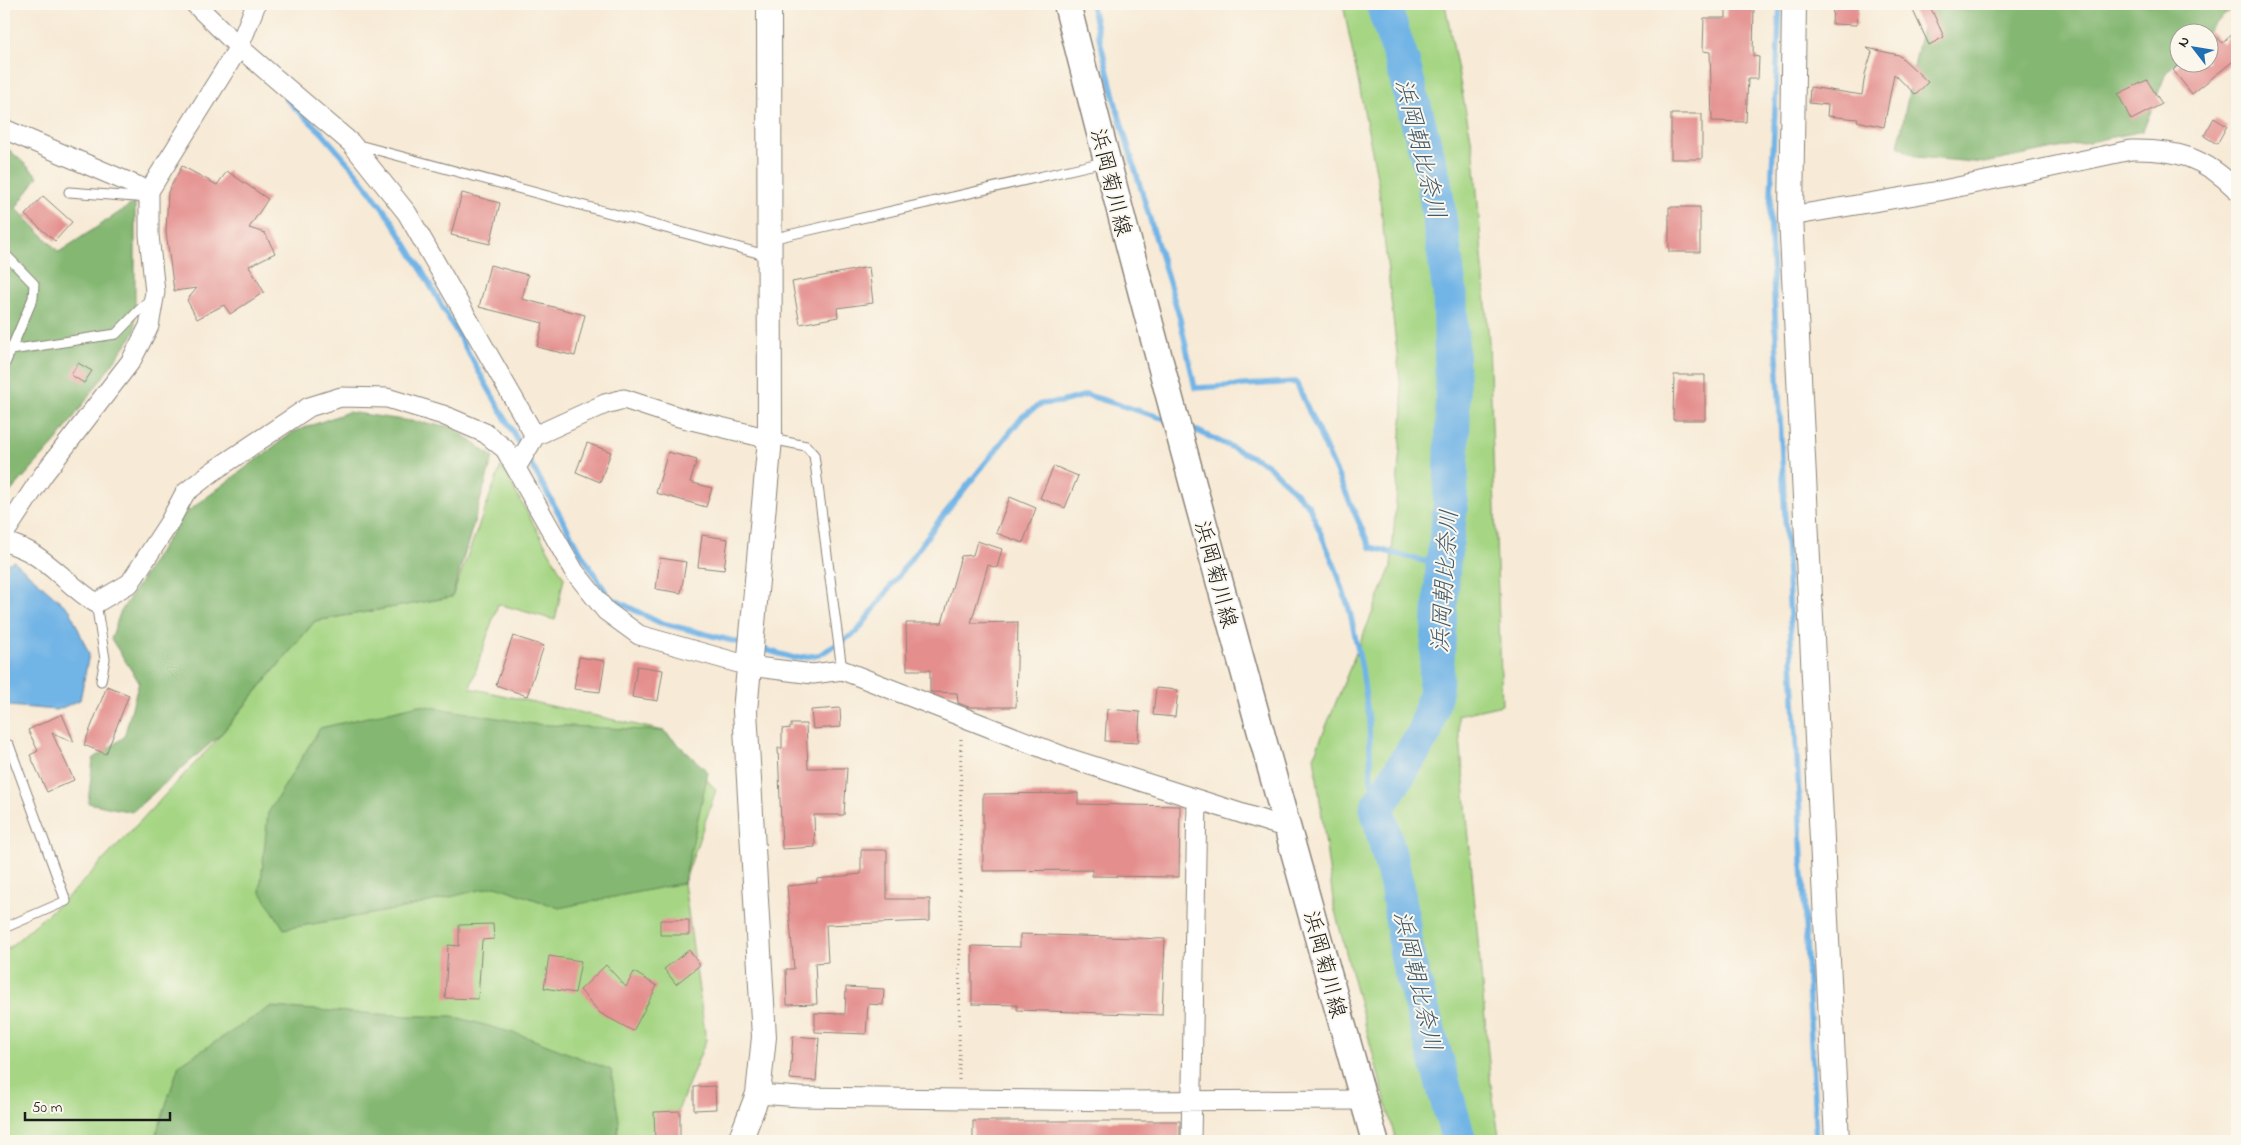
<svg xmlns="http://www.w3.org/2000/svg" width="2241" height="1145" font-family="'Indie Flower','Klee One',sans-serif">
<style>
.green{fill:#a6d684;stroke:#617950}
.forest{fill:#84b772;stroke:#506a47}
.water{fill:#71b4e6;stroke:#466881}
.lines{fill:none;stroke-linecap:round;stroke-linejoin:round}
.stream{stroke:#71b4e6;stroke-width:5.5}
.river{stroke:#71b4e6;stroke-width:35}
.building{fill:#e48f8e}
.service-casing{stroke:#8a8379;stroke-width:11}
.minor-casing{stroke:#8a8379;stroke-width:21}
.tertiary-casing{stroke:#8a8379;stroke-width:26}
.secondary-casing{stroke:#8a8379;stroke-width:29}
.path{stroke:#8a8379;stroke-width:3;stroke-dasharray:1 4;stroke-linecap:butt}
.service{stroke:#fff;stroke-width:9}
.minor{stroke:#fff;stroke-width:19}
.tertiary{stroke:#fff;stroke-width:24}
.secondary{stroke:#fff;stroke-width:26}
.labels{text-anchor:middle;stroke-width:4;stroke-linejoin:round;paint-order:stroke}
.street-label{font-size:22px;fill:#1c1c1c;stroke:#fbf7ec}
.water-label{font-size:24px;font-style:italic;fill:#3e596d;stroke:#fbf7ec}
</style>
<rect width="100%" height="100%" fill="#fbf7ec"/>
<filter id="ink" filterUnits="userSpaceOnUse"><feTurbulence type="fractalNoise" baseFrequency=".02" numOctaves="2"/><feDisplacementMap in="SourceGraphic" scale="10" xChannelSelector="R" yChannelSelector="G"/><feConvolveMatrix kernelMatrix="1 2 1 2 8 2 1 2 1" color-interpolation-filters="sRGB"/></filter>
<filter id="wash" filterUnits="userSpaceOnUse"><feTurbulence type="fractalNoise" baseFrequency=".0096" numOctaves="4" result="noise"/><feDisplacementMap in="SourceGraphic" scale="20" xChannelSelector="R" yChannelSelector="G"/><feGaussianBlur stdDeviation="1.12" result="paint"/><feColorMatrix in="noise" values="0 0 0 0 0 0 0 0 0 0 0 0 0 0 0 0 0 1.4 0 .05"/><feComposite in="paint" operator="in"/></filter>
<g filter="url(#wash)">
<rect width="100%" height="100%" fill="#f7ead6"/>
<!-- green -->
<path class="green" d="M1343 4H1445L1474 154 1489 342 1502 705 1458 715 1491 1086 1500 1141H1396L1334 907 1314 756 1391 567 1403 408 1378 182Z
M501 466 564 578 555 620 498 604 470 688 664 731 716 790 684 883 706 1040 666 1141H4V952L75 890 213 744 315 621 452 597Z"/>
<!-- forest -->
<path class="forest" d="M1927 4H2237L2206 32H2178V60L2166 73 2143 131 1985 163 1916 157 1898 146Z
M4 145 38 176 16 208 59 252 135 202V332L58 439 4 499Z
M348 412 452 427 493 457 452 597 315 621 220 735 132 812 88 803 93 759 124 737 139 682 111 639 120 613 182 516 293 432Z
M419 705 533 724 664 731 708 772 684 883 559 908 496 886 400 909 284 929 260 891 268 813 320 728Z
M270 1007 408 1016H452L524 1036 611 1070 619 1120 617 1141H154L179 1065Z"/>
<!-- water -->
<path class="water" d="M14 561 70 610 89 654 80 700 57 710 9 706 4 716V565Z"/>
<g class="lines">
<!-- stream -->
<path class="stream" d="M1091 4 1117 109 1180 319 1195 388 1296 382 1370 547 1443 566
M1780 4 1770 215 1816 1141
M286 99 321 132 356 172 390 218 421 269 584 558 609 597 658 622 745 644
M1185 425 1267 464 1309 506 1336 569 1350 612 1362 669 1369 721 1371 779 1377 808
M756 647 794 658 819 655 857 632 938 522 1023 416 1041 404 1061 402 1087 395 1169 420"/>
<!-- river -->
<path class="river" d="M1383 4 1403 65 1434 181 1450 293 1453 420 1450 511 1443 566 1435 693 1425 732 1377 808 1397 885 1408 960 1459 1141"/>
</g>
<g id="blocks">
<!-- building -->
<path class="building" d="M1833 4H1858L1857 25 1832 24Z
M1910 4H1929L1944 37 1929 45Z
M1726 6H1754L1753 56 1759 57 1758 79H1748L1746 122 1712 121 1710 52 1703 51 1704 18H1726Z
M2237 28V58L2192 94 2173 70 2181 62H2208V30L2223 43Z
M1867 48 1899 55 1928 82 1916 95 1894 74 1884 127 1857 121 1858 119 1827 116 1828 105 1809 103 1810 87 1862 95 1865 74 1872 52Z
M2147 80 2162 104 2131 120 2118 94Z
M1671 114H1702V159H1671Z
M2214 118 2227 126 2217 144 2204 136Z
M182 166 217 185 227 171 268 199 249 228 265 233 275 253 249 266 264 292 230 314 224 305 197 319 187 300 197 288 174 291 166 232 168 192Z
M462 193 500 203 490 244 451 235Z
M43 196 72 222 55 241 25 215Z
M1669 207H1700V252H1669Z
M490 265 528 275 522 299 585 315 575 356 537 347 543 323 479 307Z
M869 267 873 303 837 308 838 317 800 324 792 282Z
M78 363 92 371 84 383 71 375Z
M1674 375H1705V420H1673Z
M587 443 611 452 600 482 576 472Z
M668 452 697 460 690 482 712 488 706 507 656 493Z
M1054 466 1078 476 1065 508 1040 498Z
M1010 497 1036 508 1023 543 996 533Z
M702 535 728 539 724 570 698 567Z
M977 541 1002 549 997 568 988 565 971 623 1018 622 1016 707H969L958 703 957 693 930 692V670H907L906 623H942L961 556 973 555Z
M660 558 686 562 681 593 656 589Z
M513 636 544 646 527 696 496 685Z
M579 657 605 661 600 692 574 689Z
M637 666 663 670 658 701 632 697Z
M107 686 129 695 106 754 84 745Z
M1156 688 1178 690 1175 717 1153 715Z
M840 708 841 727 813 729 811 710Z
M1107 709 1140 712 1138 743 1105 741Z
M62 714 74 742 52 733 74 780 47 792 30 755 38 751 28 730Z
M791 724H806L808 768H847L844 815H814L815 847 782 849 778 748H782V729L791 728Z
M1078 793V804L1180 806 1179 877 1092 876V870L983 871V794Z
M861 850H887V899H930V921L826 925 828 962 815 963 817 1004 787 1005 786 969H794L787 886 817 883V879L861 874Z
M660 920H689V935H660Z
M493 924 494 939 482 940 478 999 445 998 448 945 459 946V925Z
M1020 934 1165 939 1162 1015 1017 1010V1005L972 1004V946L1020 947Z
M689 950 700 965 676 984 664 969Z
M549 956 581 961 575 993 544 988Z
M606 965 626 987 634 972 657 986 633 1031 600 1013 580 990Z
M846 987 884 989 883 1005 868 1004 866 1034 815 1032V1013L845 1014Z
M793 1036 819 1038 816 1081 790 1079Z
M715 1086 716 1109 694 1110V1087Z
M680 1111V1141H655L654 1112Z
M973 1121H1180V1141H973Z"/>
</g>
</g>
<g filter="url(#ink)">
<use href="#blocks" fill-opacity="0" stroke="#8a8379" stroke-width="1"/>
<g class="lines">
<!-- service casing -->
<g class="service-casing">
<path id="service" d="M355 144 769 256
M69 192 149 198
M771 239 1104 162
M4 253 34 284 33 298 4 366
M11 350 116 334 150 299
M771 439 806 446 814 455 842 670
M96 603 105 659 101 681
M4 745H9L66 901 4 928"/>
</g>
<!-- minor casing -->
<g class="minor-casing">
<path id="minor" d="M195 4 239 47 351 143 407 213 535 436
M4 129 149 191
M1791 216 1939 191 2131 150C2176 149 2204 157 2237 190
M517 466 535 436 605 404 624 399 679 417 770 439
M4 534 43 475 131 361 149 326 155 292 149 235V191L239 47 256 4
M4 541C13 545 24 548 33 554 56 568 73 589 96 603L130 583 169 523 185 493 212 472 309 407 341 397 387 398 443 415 485 433 505 449 574 571 606 611 639 635 749 666 813 674 842 670 1068 758 1287 828
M758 1094 800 1097 1124 1101 1363 1100
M1191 1141 1197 800"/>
</g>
<!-- tertiary casing -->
<g class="tertiary-casing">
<path id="tertiary" d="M1794 4 1791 216 1837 1141
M740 1141 758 1094 764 1037 745 711 770 439 769 4"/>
</g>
<!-- secondary casing -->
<g class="secondary-casing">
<path id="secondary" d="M1067 4C1163 385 1269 763 1375 1141"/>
</g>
<!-- path -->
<path class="path" d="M959 1080 961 736"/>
<!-- service -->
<use href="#service" class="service"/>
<!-- minor -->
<use href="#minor" class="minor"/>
<!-- tertiary -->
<use href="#tertiary" class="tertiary"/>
<!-- secondary -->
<use href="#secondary" class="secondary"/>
</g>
</g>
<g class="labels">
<!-- street labels -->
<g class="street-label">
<text transform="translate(1112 182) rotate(76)" y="8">浜岡菊川線</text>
<text transform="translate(1217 574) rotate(75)" y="8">浜岡菊川線</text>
<text transform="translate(1326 964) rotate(75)" y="8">浜岡菊川線</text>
</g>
<!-- water labels -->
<g class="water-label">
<text transform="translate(1421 149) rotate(76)" y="8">浜岡朝比奈川</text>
<text transform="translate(1444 581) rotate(-86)" y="8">浜岡朝比奈川</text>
<text transform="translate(1418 981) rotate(77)" y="8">浜岡朝比奈川</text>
</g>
</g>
<!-- margin -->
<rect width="2241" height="1145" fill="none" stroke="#fbf7ec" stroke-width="20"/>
<!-- north arrow -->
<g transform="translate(2194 48) rotate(301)"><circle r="24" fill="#fbf7ec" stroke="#a29f99"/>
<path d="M0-4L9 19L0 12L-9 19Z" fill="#1f6fb2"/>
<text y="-8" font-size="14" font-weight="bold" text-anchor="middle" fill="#1c1c1c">N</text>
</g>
<!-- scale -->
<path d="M25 1112v8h145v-8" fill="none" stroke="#1c1c1c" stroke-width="2.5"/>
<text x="32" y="1112" font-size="15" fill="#1c1c1c" stroke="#fbf7ec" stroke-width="4" paint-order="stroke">50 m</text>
</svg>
